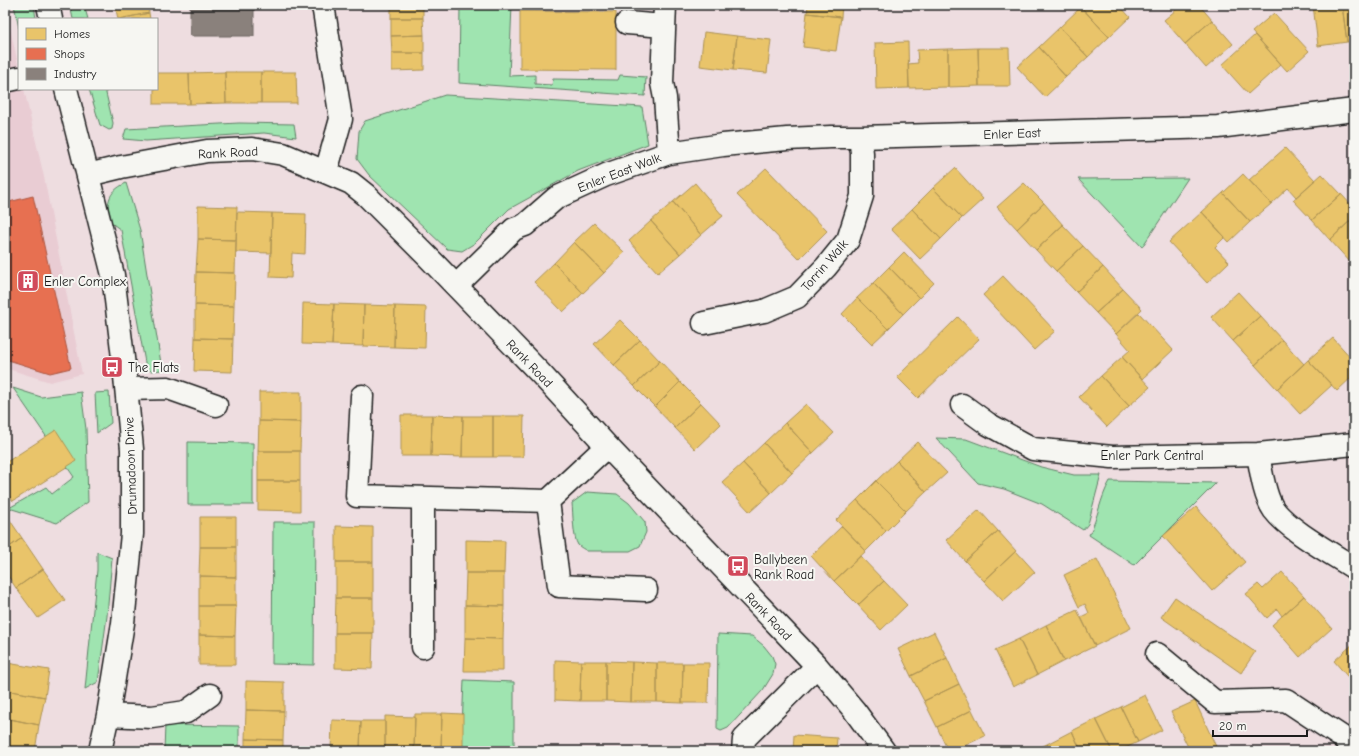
<svg xmlns="http://www.w3.org/2000/svg" width="1359" height="756" font-family="'Comic Neue',sans-serif">
<style>
.built{fill:#e9ccd3}
.green{fill:#9fe4b0;stroke:#5e8066}
.homes{fill:#e9c46a;stroke:#ac9253}
.shops{fill:#e76f51;stroke:#aa5641}
.industry{fill:#8a817c;stroke:#69635f}
.lines{fill:none;stroke-linecap:round;stroke-linejoin:round}
.minor-casing{stroke:#1c1c1c;stroke-width:25}
.minor{stroke:#f6f6f2;stroke-width:22}
.labels{text-anchor:middle;stroke-width:4;stroke-linejoin:round;paint-order:stroke}
.street-label{font-size:13px;fill:#1c1c1c;stroke:#f6f6f2}
.poi-label{font-size:13px;fill:#1c1c1c;stroke:#f6f6f2;text-anchor:start}
</style>
<rect width="100%" height="100%" fill="#eedde0"/>
<filter id="ink" filterUnits="userSpaceOnUse"><feTurbulence type="fractalNoise" baseFrequency=".025" numOctaves="2"/><feDisplacementMap in="SourceGraphic" scale="8" xChannelSelector="R" yChannelSelector="G"/><feConvolveMatrix kernelMatrix="1 2 1 2 8 2 1 2 1" color-interpolation-filters="sRGB"/></filter>
<g filter="url(#ink)">
<!-- built -->
<path class="built" d="M5 6 19 68V89H24L44 177 82 374 50 382 5 368Z"/>
<!-- green -->
<path class="green" d="M14 5H34L36 19H19V28Z
M70 5H84L88 19H73Z
M460 5H512L509 76 535 75V84L552 85 553 79 618 80 620 75 646 77 645 96 459 83Z
M89 89H105L113 123 112 129 109 130 100 125Z
M445 95 642 107 648 144 578 171 509 209 475 243 462 251 447 249 369 175 357 159 359 131 365 121Z
M239 123 294 124 296 137 264 133 146 141 123 139 126 129Z
M1188 178 1142 247 1078 179Z
M126 183 140 230 162 370 151 371 146 368 121 230 110 222C106 204 107 192 126 183Z
M13 388 41 397 81 392 86 429 88 502 57 523 9 508 46 487 52 494 74 477Z
M109 392 111 423 97 433 95 393Z
M936 438 966 439 1041 467 1074 475H1101L1088 524 1083 530 1042 504 1004 489 978 483Z
M188 442 253 443V505H188Z
M1110 481 1216 483 1134 565 1089 535C1098 518 1100 498 1110 481Z
M587 492 617 494 629 503 645 522 646 532 640 546 630 551H587C584 549 581 548 578 545 573 538 573 513 572 503Z
M273 522H315L314 665 272 664Z
M97 552 112 558 107 616 98 682 85 689 97 570Z
M718 634 752 636 764 646 772 656 775 664 773 674 763 690 728 728 721 731 717 729Z
M464 680 514 682V751H461Z
M165 725 239 726V751H164Z"/>
<!-- homes -->
<path class="homes" d="M115 5H148L149 13 118 19Z
M391 5H423V18H391Z
M808 5H842L841 17 807 13Z
M1083 5H1119L1130 17 1109 37 1081 7Z
M1182 5H1199L1212 20 1185 44 1164 20Z
M1313 5H1342L1347 42 1318 46Z
M1342 5H1354V41L1347 42Z
M1081 7 1109 37 1088 57 1060 27Z
M520 11 616 12V70L520 69Z
M149 13 150 19H120Z
M807 13 841 17 836 51 803 47Z
M1274 13 1309 51 1287 71 1252 32Z
M391 18H423L424 35 391 36Z
M1212 20 1233 44 1206 68 1185 44Z
M1060 27 1088 57 1066 77 1039 47Z
M704 32 737 36 733 70 700 66Z
M424 35V53H392L391 36Z
M1255 35 1281 64 1248 94 1222 65Z
M737 36 771 40 767 73 733 70Z
M908 42 909 88 876 89 875 43Z
M1039 47 1066 77 1045 97 1017 67Z
M978 48H1009L1010 86H979Z
M978 48 979 86 948 87V49Z
M948 49V87L909 88 908 64 918 63 917 50Z
M392 53H424V70L392 71Z
M225 72 226 103 190 104 189 73Z
M225 72H261V103H226Z
M261 72H296L297 103H261Z
M157 73H189L190 104H154V89H157Z
M1285 148 1315 180 1296 197 1288 188 1271 204 1249 180Z
M766 168 827 231 799 259 737 195Z
M955 168 983 199 962 218 933 188Z
M1243 174 1271 204 1250 222 1223 193Z
M1322 174 1341 194 1312 220 1293 200Z
M695 183 723 216 701 235 673 202Z
M1024 183 1044 203 1017 229 997 207Z
M933 188 962 218 941 239 912 209Z
M1223 193 1250 222 1229 242 1202 212Z
M1341 194 1354 208V217L1330 240 1312 220Z
M673 202 701 235 680 254 651 221Z
M1044 203 1063 225 1036 250 1017 229Z
M198 206 237 207 236 240 198 239Z
M912 209 941 239 920 259 891 229Z
M237 212 272 213 271 253 236 252Z
M1202 212 1225 237 1215 247 1229 262 1207 283 1169 242Z
M272 213 306 214 305 254 292 253 291 278 270 277Z
M1354 217V260L1351 263 1330 240Z
M651 221 680 254 658 273 629 241Z
M594 223 624 252 604 273 574 242Z
M1063 225 1083 246 1056 271 1036 250Z
M198 239 236 240 235 273 196 272Z
M574 242 604 273 583 293 554 263Z
M1083 246 1103 267 1076 292 1056 271Z
M904 252 934 283 919 298 889 267Z
M554 263 583 293 563 312 534 282Z
M889 267 919 298 903 314 873 283Z
M1103 267 1123 289 1096 313 1076 292Z
M196 272 235 273 234 306 195 305Z
M1003 276 1055 331 1034 350 983 295Z
M873 283 903 314 888 329 857 298Z
M1123 289 1142 309 1116 334 1096 313Z
M1238 292 1260 316 1233 341 1211 317Z
M857 298 888 329 872 344 842 314Z
M303 303 334 304 332 345 302 344Z
M334 304 364 305 363 346 332 345Z
M195 305 234 306 233 339 195 338Z
M364 305 395 306 394 347 363 346Z
M395 306 426 307 425 348 394 347Z
M1139 313 1173 350 1142 379 1122 357 1130 350 1116 334Z
M1260 316 1282 340 1255 365 1233 341Z
M958 317 979 339 918 398 897 377Z
M620 320 640 340 614 365 594 344Z
M195 338 233 339 232 372 194 371Z
M1333 338 1354 361V375L1337 391 1308 360Z
M640 340 660 361 634 386 614 365Z
M1282 340 1304 364 1277 389 1255 365Z
M1122 357 1150 387 1129 406 1101 376Z
M1308 360 1332 385 1300 414 1277 389Z
M660 361 680 382 655 407 634 386Z
M1101 376 1129 406 1107 427 1079 397Z
M680 382 701 403 675 428 655 407Z
M259 392H301V422L259 421Z
M701 403 721 424 695 449 675 428Z
M806 404 834 433 813 453 785 423Z
M401 415H432L431 456H401Z
M432 415 463 416 462 457 431 456Z
M463 416H493V457H462Z
M493 416H524L523 457H493Z
M259 421 301 422 300 451H258Z
M785 423 813 453 792 473 764 443Z
M56 430 76 461 13 501 5 490V463Z
M917 442 947 473 926 492 897 461Z
M764 443 792 473 771 493 743 463Z
M258 451H300V481H258Z
M897 461 926 492 906 511 876 481Z
M743 463 771 493 750 512 722 482Z
M258 481H300V511L258 510Z
M876 481 906 511 886 531 857 500Z
M857 500 886 531 866 551 836 520Z
M1196 507 1245 562 1212 591 1163 536Z
M979 510 998 531 965 561 946 540Z
M5 513 22 538 5 550Z
M200 517H236V547H200Z
M336 526 373 527V562H336Z
M842 526 866 551 834 581 811 556Z
M998 531 1016 551 984 581 965 561Z
M22 538 43 569 16 588 5 571V550Z
M466 540 505 541 504 573H466Z
M200 547H236V577L199 576Z
M1016 551 1035 572 1003 601 984 581Z
M860 556 884 581 858 605 834 581Z
M1097 559 1131 628 1095 646 1081 617 1089 613 1085 604 1079 607 1064 575Z
M336 562H373V598H336Z
M43 569 65 600 38 618 16 588Z
M1282 572 1304 596 1282 616 1277 609 1267 618 1246 594 1258 584 1263 589Z
M466 573H504V606L465 605Z
M199 576 236 577V606H199Z
M884 581 907 605 881 630 858 605Z
M1304 596 1332 628 1300 657 1272 625Z
M1175 597 1255 652 1241 673 1161 617Z
M336 598H373V633H335Z
M465 605 504 606 503 639 465 638Z
M199 606H236L235 636 199 635Z
M1077 610 1095 646 1064 661 1046 625Z
M1046 625 1064 661 1037 675 1019 639Z
M934 632 947 658 911 676 898 649Z
M335 633H373L372 669 335 668Z
M199 635 235 636V665H199Z
M465 638 503 639V671H464Z
M1019 639 1037 675 1013 687 995 650Z
M1354 643V684L1334 661Z
M947 658 959 684 924 701 911 676Z
M555 660 581 661 580 701 555 700Z
M581 661H606V701H580Z
M606 661 632 662 631 702 606 701Z
M632 662 657 663V702H631Z
M7 663 49 670 45 697 5 690V673Z
M657 663H683L682 703 657 702Z
M683 663H709L708 703H682Z
M246 681 284 682V711L246 710Z
M959 684 972 710 937 727 924 701Z
M5 690 45 697 39 725 5 718Z
M1145 695 1162 730 1138 742 1121 707Z
M1195 701 1218 751H1190L1171 712Z
M1121 707 1138 742 1119 751H1112L1096 719Z
M246 710 284 711 283 740 245 739Z
M972 710 985 736 953 751H948L937 727Z
M442 713 463 714V751L441 750Z
M415 714H442L441 751H414Z
M385 716 415 717 414 751H385Z
M5 718 39 725 35 751 5 747Z
M1096 719 1112 751H1081L1072 731Z
M332 720 361 721 360 751H331Z
M361 721H385V751H360Z
M1072 731 1081 751H1051L1047 744Z
M794 735 837 738 836 751H793Z
M245 739 283 740V751H245Z
M1047 744 1051 751H1033Z
M5 747 30 751H5Z
M596 749V751H570Z"/>
<!-- shops -->
<path class="shops" d="M33 196 71 368 50 373 5 359V203Z"/>
<!-- industry -->
<path class="industry" d="M190 7 254 8V36H190Z"/>
<g class="lines">
<!-- minor casing -->
<g class="minor-casing">
<path id="minor" d="M48 5 51 19
M322 5 324 11 341 119 326 172
M665 5 662 83 665 98 669 153
M627 23 664 26
M5 81 19 78
M66 89 113 275 124 366 132 449V534L123 623 108 715 100 751
M88 175 121 167 207 151 252 149 283 154 351 183 366 195 427 256 540 373 607 446 817 666 854 710 884 751
M456 286 514 229 525 225 556 198 606 175 669 153 723 145 787 139 831 137H860L1218 127 1354 110
M704 323 764 311 797 297 826 267 848 240 862 196V153L860 137
M127 389 168 388 216 405
M362 396 357 496 548 501
M962 405 988 424 1033 449 1112 457 1258 454 1354 444
M607 446 548 501 559 586 646 590
M1258 454C1261 470 1264 496 1274 510 1290 531 1331 553 1354 568
M423 499V647
M1157 654 1215 702 1286 700 1354 745
M108 715 152 717 186 712 210 695
M743 751 744 739 817 666"/>
</g>
<!-- minor -->
<use href="#minor" class="minor"/>
</g>
</g>
<!-- icons -->
<defs>
<g id="building-square" transform="scale(1.15)"><rect x="-9" y="-9" width="18" height="18" rx="4" fill="#d1495b" stroke="#f6f6f2"/><path d="M-4-6H4V6H1V3H-1V6H-4ZM-2.5-4.3h1.7v1.8h-1.7ZM.8-4.3h1.7v1.8H.8ZM-2.5-1h1.7V.8h-1.7ZM.8-1h1.7V.8H.8Z" fill="#fff"/></g>
<g id="bus-square" transform="scale(1.15)"><rect x="-9" y="-9" width="18" height="18" rx="4" fill="#d1495b" stroke="#f6f6f2"/><path d="M-5-6H5V4H4V6H2V4H-2V6H-4V4H-5ZM-3.5-4V0h7V-4ZM-3.5 1.2v1.5H-2V1.2ZM2 1.2v1.5H3.5V1.2Z" fill="#fff"/></g>
</defs>
<g fill-rule="evenodd">
<use href="#building-square" x="28" y="281"/>
<use href="#bus-square" x="112" y="367"/>
<use href="#bus-square" x="738" y="566"/>
</g>
<g class="labels">
<!-- street labels -->
<g class="street-label">
<text transform="translate(1012 133) rotate(-2)" y="5">Enler East</text>
<text transform="translate(228 152) rotate(-3)" y="5">Rank Road</text>
<text transform="translate(619 172) rotate(-21)" y="5">Enler East Walk</text>
<text transform="translate(824 265) rotate(-49)" y="5">Torrin Walk</text>
<text transform="translate(530 363) rotate(46)" y="5">Rank Road</text>
<text x="1152" y="460">Enler Park Central</text>
<text transform="translate(130 466) rotate(-92)" y="5">Drumadoon Drive</text>
<text transform="translate(769 616) rotate(46)" y="5">Rank Road</text>
</g>
<!-- poi labels -->
<g class="poi-label">
<text x="44" y="286">Enler Complex</text>
<text x="128" y="372">The Flats</text>
<text x="754" y="564">Ballybeen<tspan x="754" dy="15">Rank Road</tspan></text>
</g>
</g>
<!-- margin -->
<rect width="1359" height="756" fill="none" stroke="#f6f6f2" stroke-width="20"/>
<rect x="10" y="10" width="1339" height="736" fill="none" stroke="#1c1c1c" stroke-width="1.5" filter="url(#ink)"/>
<!-- legend -->
<rect x="18" y="18" width="140" height="72" fill="#f6f6f2" stroke="#9f9f9c"/>
<rect x="26" y="28" width="20" height="12" fill="#e9c46a" stroke="#9f9f9c"/>
<text x="54" y="38" font-size="12" fill="#1c1c1c">Homes</text>
<rect x="26" y="48" width="20" height="12" fill="#e76f51" stroke="#9f9f9c"/>
<text x="54" y="58" font-size="12" fill="#1c1c1c">Shops</text>
<rect x="26" y="68" width="20" height="12" fill="#8a817c" stroke="#9f9f9c"/>
<text x="54" y="78" font-size="12" fill="#1c1c1c">Industry</text>
<!-- scale -->
<path d="M1213 730v6h94v-6" fill="none" stroke="#1c1c1c" stroke-width="2"/>
<text x="1219" y="730" font-size="12" fill="#1c1c1c" stroke="#f6f6f2" stroke-width="3" paint-order="stroke">20 m</text>
</svg>
